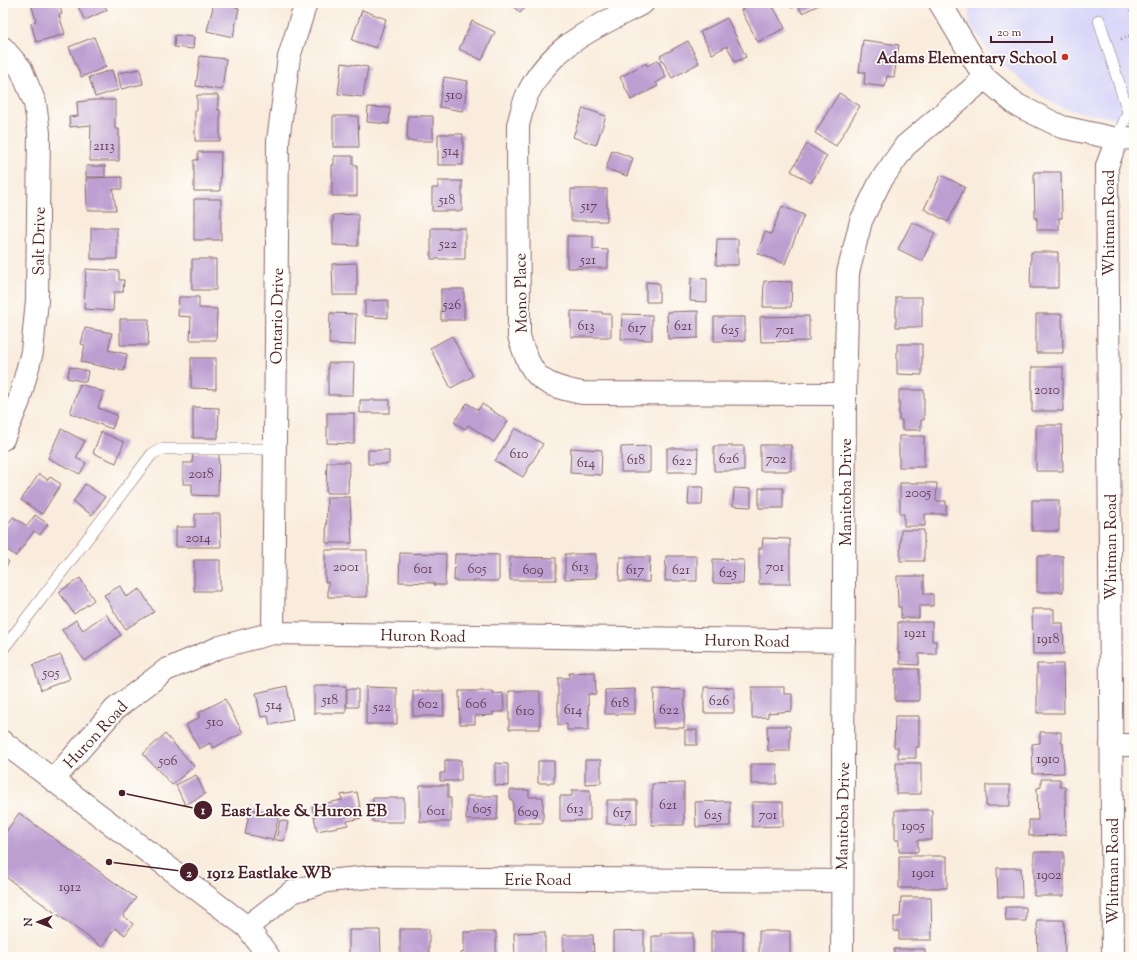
<svg xmlns="http://www.w3.org/2000/svg" width="1137" height="960" font-family="'Sorts Mill Goudy',serif">
<style>
.built{fill:#d9d7f8}
.building{fill:#bc9ed1}
.lines{fill:none;stroke-linecap:round;stroke-linejoin:round}
.service-casing{stroke:#876769;stroke-width:12}
.minor-casing{stroke:#876769;stroke-width:24}
.path{stroke:#876769;stroke-width:2.5;stroke-dasharray:1 3;stroke-linecap:butt}
.service{stroke:#fff;stroke-width:11}
.minor{stroke:#fff;stroke-width:22}
.poi-dot{fill:#c8321e;stroke:#fdfcf7;stroke-width:1.5}
.labels{text-anchor:middle;stroke-width:3.5;stroke-linejoin:round;paint-order:stroke}
.number-label{font-size:14px;fill:#663f54}
.poi-label{font-size:16px;font-weight:bold;fill:#4a1f2b;stroke:#fdfcf7;text-anchor:end}
.street-label{font-size:16px;fill:#4a1f2b;stroke:#fdfcf7}
.leader{fill:none;stroke:#4a1f2b;stroke-width:1.5}
.callout-dot{fill:#4a1f2b;stroke:#fdfcf7;stroke-width:1.5}
.mark-label{font-size:12px;text-anchor:middle;font-weight:bold;fill:#fff}
.callout-label{font-size:17px;text-anchor:middle;font-weight:bold;fill:#4a1f2b;stroke:#fdfcf7;stroke-width:3.5;stroke-linejoin:round;paint-order:stroke}
</style>
<rect width="100%" height="100%" fill="#fdfcf7"/>
<filter id="ink" filterUnits="userSpaceOnUse"><feTurbulence type="fractalNoise" baseFrequency=".025" numOctaves="2"/><feDisplacementMap in="SourceGraphic" scale="8" xChannelSelector="R" yChannelSelector="G"/><feConvolveMatrix kernelMatrix="1 2 1 2 8 2 1 2 1" color-interpolation-filters="sRGB"/></filter>
<filter id="wash" filterUnits="userSpaceOnUse"><feTurbulence type="fractalNoise" baseFrequency=".012" numOctaves="4" result="noise"/><feDisplacementMap in="SourceGraphic" scale="16" xChannelSelector="R" yChannelSelector="G"/><feGaussianBlur stdDeviation="0.9" result="paint"/><feColorMatrix in="noise" values="0 0 0 0 0 0 0 0 0 0 0 0 0 0 0 0 0 1.4 0 .05"/><feComposite in="paint" operator="in"/></filter>
<g filter="url(#wash)">
<rect width="100%" height="100%" fill="#f9ecdc"/>
<!-- built -->
<path class="built" d="M969 3H1134V121L1077 112 1056 105 1028 87 1004 66 986 48 969 22Z"/>
<g id="blocks">
<!-- building -->
<path class="building" d="M31 3H59L62 14 59 15 65 34 36 42 31 23 36 21Z
M76 3H103L107 10 85 20Z
M214 3H226V5L239 8 233 37 207 31Z
M510 3H530L520 13Z
M755 3H771L785 28 758 42 741 10Z
M789 3H823L802 13 798 5 792 8Z
M362 10 386 19 376 48 352 40Z
M727 18 746 57 735 62 727 46 712 54 700 32Z
M472 21 495 32 482 60 459 49Z
M175 35 194 37 193 49 174 47Z
M94 37 106 67 81 77 69 47Z
M863 40 899 45 894 77 887 76 885 87 864 84 865 72H859Z
M688 41 699 63 672 78 660 56Z
M200 56 226 59 222 90 196 86Z
M658 60 666 77 656 83 658 86 631 100 620 77 646 63 647 66Z
M342 63 368 67 363 97 338 94Z
M140 69 143 84 121 89 118 73Z
M112 70 118 90 95 97 89 77Z
M444 77 468 81 463 111 439 107Z
M839 93 860 106 836 146 815 133Z
M197 95H218V110H220V141H195V111H197Z
M93 100H115V129H119V161H90L91 125 70 127 69 117 78 116 77 102Z
M368 107 390 108 389 124 367 122Z
M583 108 606 116 596 145 573 137Z
M333 116H358L359 147H333Z
M408 116H433V141H407Z
M438 134H463V165H438Z
M807 144 827 156 811 183 791 171Z
M612 150 633 158 627 176 606 169Z
M198 152H221L220 191H194V160H198Z
M334 156H353V165H357V196H332V165H334Z
M86 166H105V177H86Z
M1034 172H1061L1062 218H1059V230H1037V218L1035 219Z
M941 175 965 187 948 222 924 209Z
M122 177V189H113L116 210H87L86 178Z
M438 181H462V211H432V188H438Z
M571 189H607V221H571Z
M194 199H221V240H194Z
M782 206 804 215 785 264 757 253 765 232 771 234Z
M358 214V246L333 245V215Z
M912 222 935 233 922 261 898 249Z
M91 228H117V259H91Z
M431 228H465V259H431Z
M567 236H593V249L608 250V268H567Z
M717 239H738V265H716Z
M1031 252H1058V288H1030Z
M192 259H216V290H192Z
M357 263V295H333L332 264Z
M86 269 119 271V280H124L123 292H114L113 311 84 309Z
M691 278 707 279V302L690 301Z
M764 281 792 282 791 307H763Z
M646 282 659 283V302H646Z
M441 289H464V320H441Z
M179 297H199V308L217 309 216 340H190L191 317 178 316Z
M896 297H922V327H896Z
M388 300V318L365 316V301Z
M571 311 602 312V314H611V337H571Z
M698 311V338L668 339 667 312Z
M330 313 356 314 355 345 329 344Z
M622 314 652 315V340L621 339Z
M1036 314H1062L1063 353H1036Z
M809 316V341L761 342 760 317Z
M714 317H745V341H714Z
M120 319H149L148 345H120Z
M85 328 112 333 108 350 127 354 124 371 81 362 85 345 81 344Z
M452 336 473 376 451 388 430 348Z
M897 344H922V375L897 374Z
M191 358H216V389L191 388Z
M328 363H354L353 395H328Z
M70 367 88 371 86 382 67 378Z
M1032 367H1063V411H1032Z
M80 384 104 392 98 408 117 415 112 429 70 413Z
M899 390H924V420H921V430H902V420H899Z
M360 400H390V413H360Z
M467 403 478 410 482 404 508 421 494 442 468 425 465 429 454 422Z
M193 407 219 408 218 438H193Z
M327 413H354V444L327 443Z
M1036 425H1062L1063 471H1036Z
M515 428 543 444 523 477 495 461Z
M61 429 85 441 76 458 86 463 80 474 48 458Z
M101 432 124 442 116 463 93 453Z
M899 436H924V467H899Z
M760 445H791V471H760Z
M650 446V472H621V447Z
M714 446H744V471H714Z
M571 448 602 450 601 475 570 473Z
M667 448H698L697 472H667Z
M368 450H389V464H368Z
M193 452 219 453 218 496 192 495V484H183V463H192Z
M327 462H349L348 493H326Z
M39 474 48 480 50 477 61 484 42 514 21 500Z
M900 483H937L936 501H946V514H925V526H904V514H900Z
M85 484 105 497 92 515 73 502Z
M689 487H703L702 505H688Z
M734 488 751 489V507L733 506Z
M759 488H783V508H759Z
M327 497H350L352 543H326Z
M1032 500H1059V531H1032Z
M195 514H220L221 547H176V527H195Z
M35 515 48 524 40 535 34 531 16 556 3 547V531L13 517 27 526Z
M901 530H924V561H900Z
M763 538 790 539V584H759V548H762Z
M325 550H367V597H328V582H325Z
M400 553 446 554 445 585H434V583L399 582Z
M455 554 499 555V581H454Z
M565 554H596V578L565 579Z
M666 556H697V581H665Z
M1037 556H1063V592H1037Z
M3 557 9 562 3 571Z
M510 557 556 558V580H510Z
M620 557H650L649 582 619 581Z
M713 559 744 560 743 584 713 583Z
M194 560H220V591H194Z
M897 576H924V594H933V606H919V618H901V607H898Z
M80 578 94 600 74 614 59 592Z
M120 586 126 597 140 589 154 612 125 629 104 595Z
M1032 609H1054V623H1063L1064 654H1033Z
M106 614 121 635 85 661 62 630 76 620 83 630Z
M898 622H932V641H936V654H919V665L900 664V653H898Z
M61 655 70 679 41 690 33 665Z
M1037 664H1063L1064 713H1037Z
M895 669H919V701H895Z
M595 672 596 694H588L589 730H567V724L558 725V678H569V673Z
M287 686 293 720 270 725 268 716 261 717 256 693Z
M314 686H346V713H314Z
M366 687 397 688V724H366Z
M704 687 734 688V713H704Z
M752 687H784V694H792V711L768 713V717L752 718Z
M347 689H358V707H347Z
M635 689V714H605V690Z
M654 689 685 690 684 728H653Z
M413 691H443L444 716H413Z
M459 691H493V694L503 693 504 712H493V715L475 716V724H460Z
M509 691H540V729H509Z
M225 699 243 733 213 748 210 743 199 749 186 725 200 717 198 713Z
M895 716H919V747H916V758H898V747H894Z
M767 726H790V751H768Z
M685 730H697V745H685Z
M1040 732H1061V743H1063L1064 773 1033 774 1032 744 1040 743Z
M165 734 194 766 172 785 143 754Z
M445 760H461V781H440V773H445Z
M585 760H601V783L585 784Z
M538 761H554V783H538Z
M495 763 508 764V786L495 785Z
M896 763H921V794H896Z
M751 764H777V784H751Z
M196 775 205 794 185 805 176 785Z
M1041 779H1060V787H1065L1066 835 1029 836V820H1038L1037 788 1041 787Z
M684 783V825H652V784Z
M420 785H448V798H451V822H420Z
M986 785H1010V806H986Z
M510 790H529V797H543V823H513V800H510Z
M572 790H590V820L560 821V796H572Z
M357 792 362 818 347 821 348 825 317 831 312 806 342 800 341 795Z
M467 796H498L497 820H466Z
M373 798H404V822H373Z
M607 800H637V824H607Z
M730 801V826L696 827 695 802Z
M752 802H783V826L752 827Z
M250 809 279 815 273 840 245 834Z
M895 810H932V840H918V852H899V840H895Z
M19 813 136 898 123 916 133 924 125 935 115 928 102 947 3 875V836Z
M280 820 288 822 284 841 276 840Z
M1034 852H1064V896H1034Z
M899 856H947V888H899Z
M997 868H1021L1022 897H998Z
M901 897H931L932 940H899V931H894V917H900Z
M1005 907H1026V921H1006Z
M1037 920H1064L1065 955 1038 956Z
M400 929H429V954H423V957H400Z
M349 930H380L381 955H349Z
M644 931V957H613V932Z
M711 931H743V955H711Z
M759 931H790V956H759Z
M464 932H496V957H461V953L464 952Z
M545 932V957H515L514 933Z
M661 933H693V957H662V954H652V936H661Z
M563 935H593L594 957H563Z
M894 949H925V957H894Z"/>
</g>
</g>
<g filter="url(#ink)">
<use href="#blocks" fill-opacity="0" stroke="#876769" stroke-width="1"/>
<g class="lines">
<!-- service casing -->
<g class="service-casing">
<path id="service" d="M1099 20 1128 112 1117 139
M3 649 152 454 162 449H275"/>
</g>
<!-- minor casing -->
<g class="minor-casing">
<path id="minor" d="M643 3C597 27 553 43 528 93 523 103 521 115 518 125L519 336C531 377 540 385 582 393L845 394
M940 3 985 78 1017 105 1062 127 1117 139 1134 138
M3 48 21 69 35 103 39 133 37 300 32 352 19 401 3 439
M273 633 278 141 289 57 306 3
M3 742 247 927 269 957
M1111 745H1134
M54 779 115 709 166 670 220 647 273 633 844 641
M247 927 292 892 327 881 369 877 842 881
M842 957 845 394 848 273 861 221 880 182 905 146 985 78
M1113 957 1107 166 1117 139"/>
</g>
<!-- path -->
<path class="path" d="M1128 3 1134 20
M1121 39 1134 34"/>
<!-- service -->
<use href="#service" class="service"/>
<!-- minor -->
<use href="#minor" class="minor"/>
</g>
</g>
<!-- markers -->
<circle class="poi-dot" cx="1065" cy="57" r="4"/>
<g class="labels">
<!-- number labels -->
<g class="number-label">
<text x="454" y="99">510</text>
<text x="104" y="150">2113</text>
<text x="451" y="155">514</text>
<text x="447" y="204">518</text>
<text x="589" y="210">517</text>
<text x="448" y="248">522</text>
<text x="588" y="264">521</text>
<text x="452" y="309">526</text>
<text x="586" y="330">613</text>
<text x="683" y="330">621</text>
<text x="637" y="332">617</text>
<text x="730" y="334">625</text>
<text x="785" y="334">701</text>
<text x="1047" y="394">2010</text>
<text x="519" y="458">610</text>
<text x="729" y="463">626</text>
<text x="776" y="463">702</text>
<text x="636" y="464">618</text>
<text x="682" y="465">622</text>
<text x="586" y="467">614</text>
<text x="201" y="478">2018</text>
<text x="918" y="497">2005</text>
<text x="198" y="542">2014</text>
<text x="346" y="571">2001</text>
<text x="580" y="571">613</text>
<text x="775" y="571">701</text>
<text x="423" y="573">601</text>
<text x="477" y="573">605</text>
<text x="533" y="574">609</text>
<text x="635" y="574">617</text>
<text x="681" y="574">621</text>
<text x="728" y="577">625</text>
<text x="915" y="637">1921</text>
<text x="1048" y="643">1918</text>
<text x="51" y="677">505</text>
<text x="330" y="704">518</text>
<text x="719" y="705">626</text>
<text x="620" y="707">618</text>
<text x="428" y="708">602</text>
<text x="476" y="708">606</text>
<text x="274" y="709">514</text>
<text x="382" y="711">522</text>
<text x="573" y="714">614</text>
<text x="669" y="714">622</text>
<text x="525" y="715">610</text>
<text x="215" y="726">510</text>
<text x="1048" y="763">1910</text>
<text x="168" y="765">506</text>
<text x="668" y="809">621</text>
<text x="482" y="813">605</text>
<text x="575" y="813">613</text>
<text x="436" y="815">601</text>
<text x="528" y="816">609</text>
<text x="622" y="817">617</text>
<text x="713" y="819">625</text>
<text x="768" y="819">701</text>
<text x="913" y="830">1905</text>
<text x="923" y="877">1901</text>
<text x="1049" y="879">1902</text>
<text x="70" y="891">1912</text>
</g>
<!-- poi labels -->
<g class="poi-label">
<text x="1057" y="63">Adams Elementary School</text>
</g>
<!-- street labels -->
<g class="street-label">
<text transform="translate(1108 223) rotate(-90)" y="6">Whitman Road</text>
<text transform="translate(38 241) rotate(-89)" y="6">Salt Drive</text>
<text transform="translate(520 293) rotate(-91)" y="6">Mono Place</text>
<text transform="translate(276 316) rotate(-89)" y="6">Ontario Drive</text>
<text transform="translate(845 492) rotate(-90)" y="6">Manitoba Drive</text>
<text transform="translate(1110 547) rotate(-90)" y="6">Whitman Road</text>
<text transform="translate(423 635) rotate(1)" y="6">Huron Road</text>
<text transform="translate(747 640) rotate(1)" y="6">Huron Road</text>
<text transform="translate(95 734) rotate(-47)" y="6">Huron Road</text>
<text transform="translate(842 816) rotate(-89)" y="6">Manitoba Drive</text>
<text transform="translate(1112 871) rotate(-90)" y="6">Whitman Road</text>
<text x="538" y="885">Erie Road</text>
</g>
</g>
<!-- callouts -->
<path class="leader" d="M122 793L203 810M109 862L189 872"/>
<g class="callout-dot">
<circle cx="122" cy="793" r="4"/>
<circle cx="109" cy="862" r="4"/>
<circle cx="203" cy="810" r="10"/>
<circle cx="189" cy="872" r="10"/>
</g>
<g class="mark-label">
<text x="203" y="814">1</text>
<text x="189" y="877">2</text>
</g>
<g class="callout-label">
<text x="304" y="816">East Lake &amp; Huron EB</text>
<text x="269" y="878">1912 Eastlake WB</text>
</g>
<!-- margin -->
<rect width="1137" height="960" fill="none" stroke="#fdfcf7" stroke-width="16"/>
<!-- north arrow -->
<g transform="translate(38 922) rotate(270)" stroke="#fdfcf7" stroke-width="3" paint-order="stroke">
<path d="M0-3L7 15L0 10L-7 15Z" fill="#4a1f2b"/>
<text y="-6" font-size="11" font-weight="bold" text-anchor="middle" fill="#4a1f2b">N</text>
</g>
<!-- scale -->
<path d="M991 36v6h61v-6" fill="none" stroke="#4a1f2b" stroke-width="2"/>
<text x="997" y="36" font-size="12" fill="#4a1f2b" stroke="#fdfcf7" stroke-width="3" paint-order="stroke">20 m</text>
</svg>
